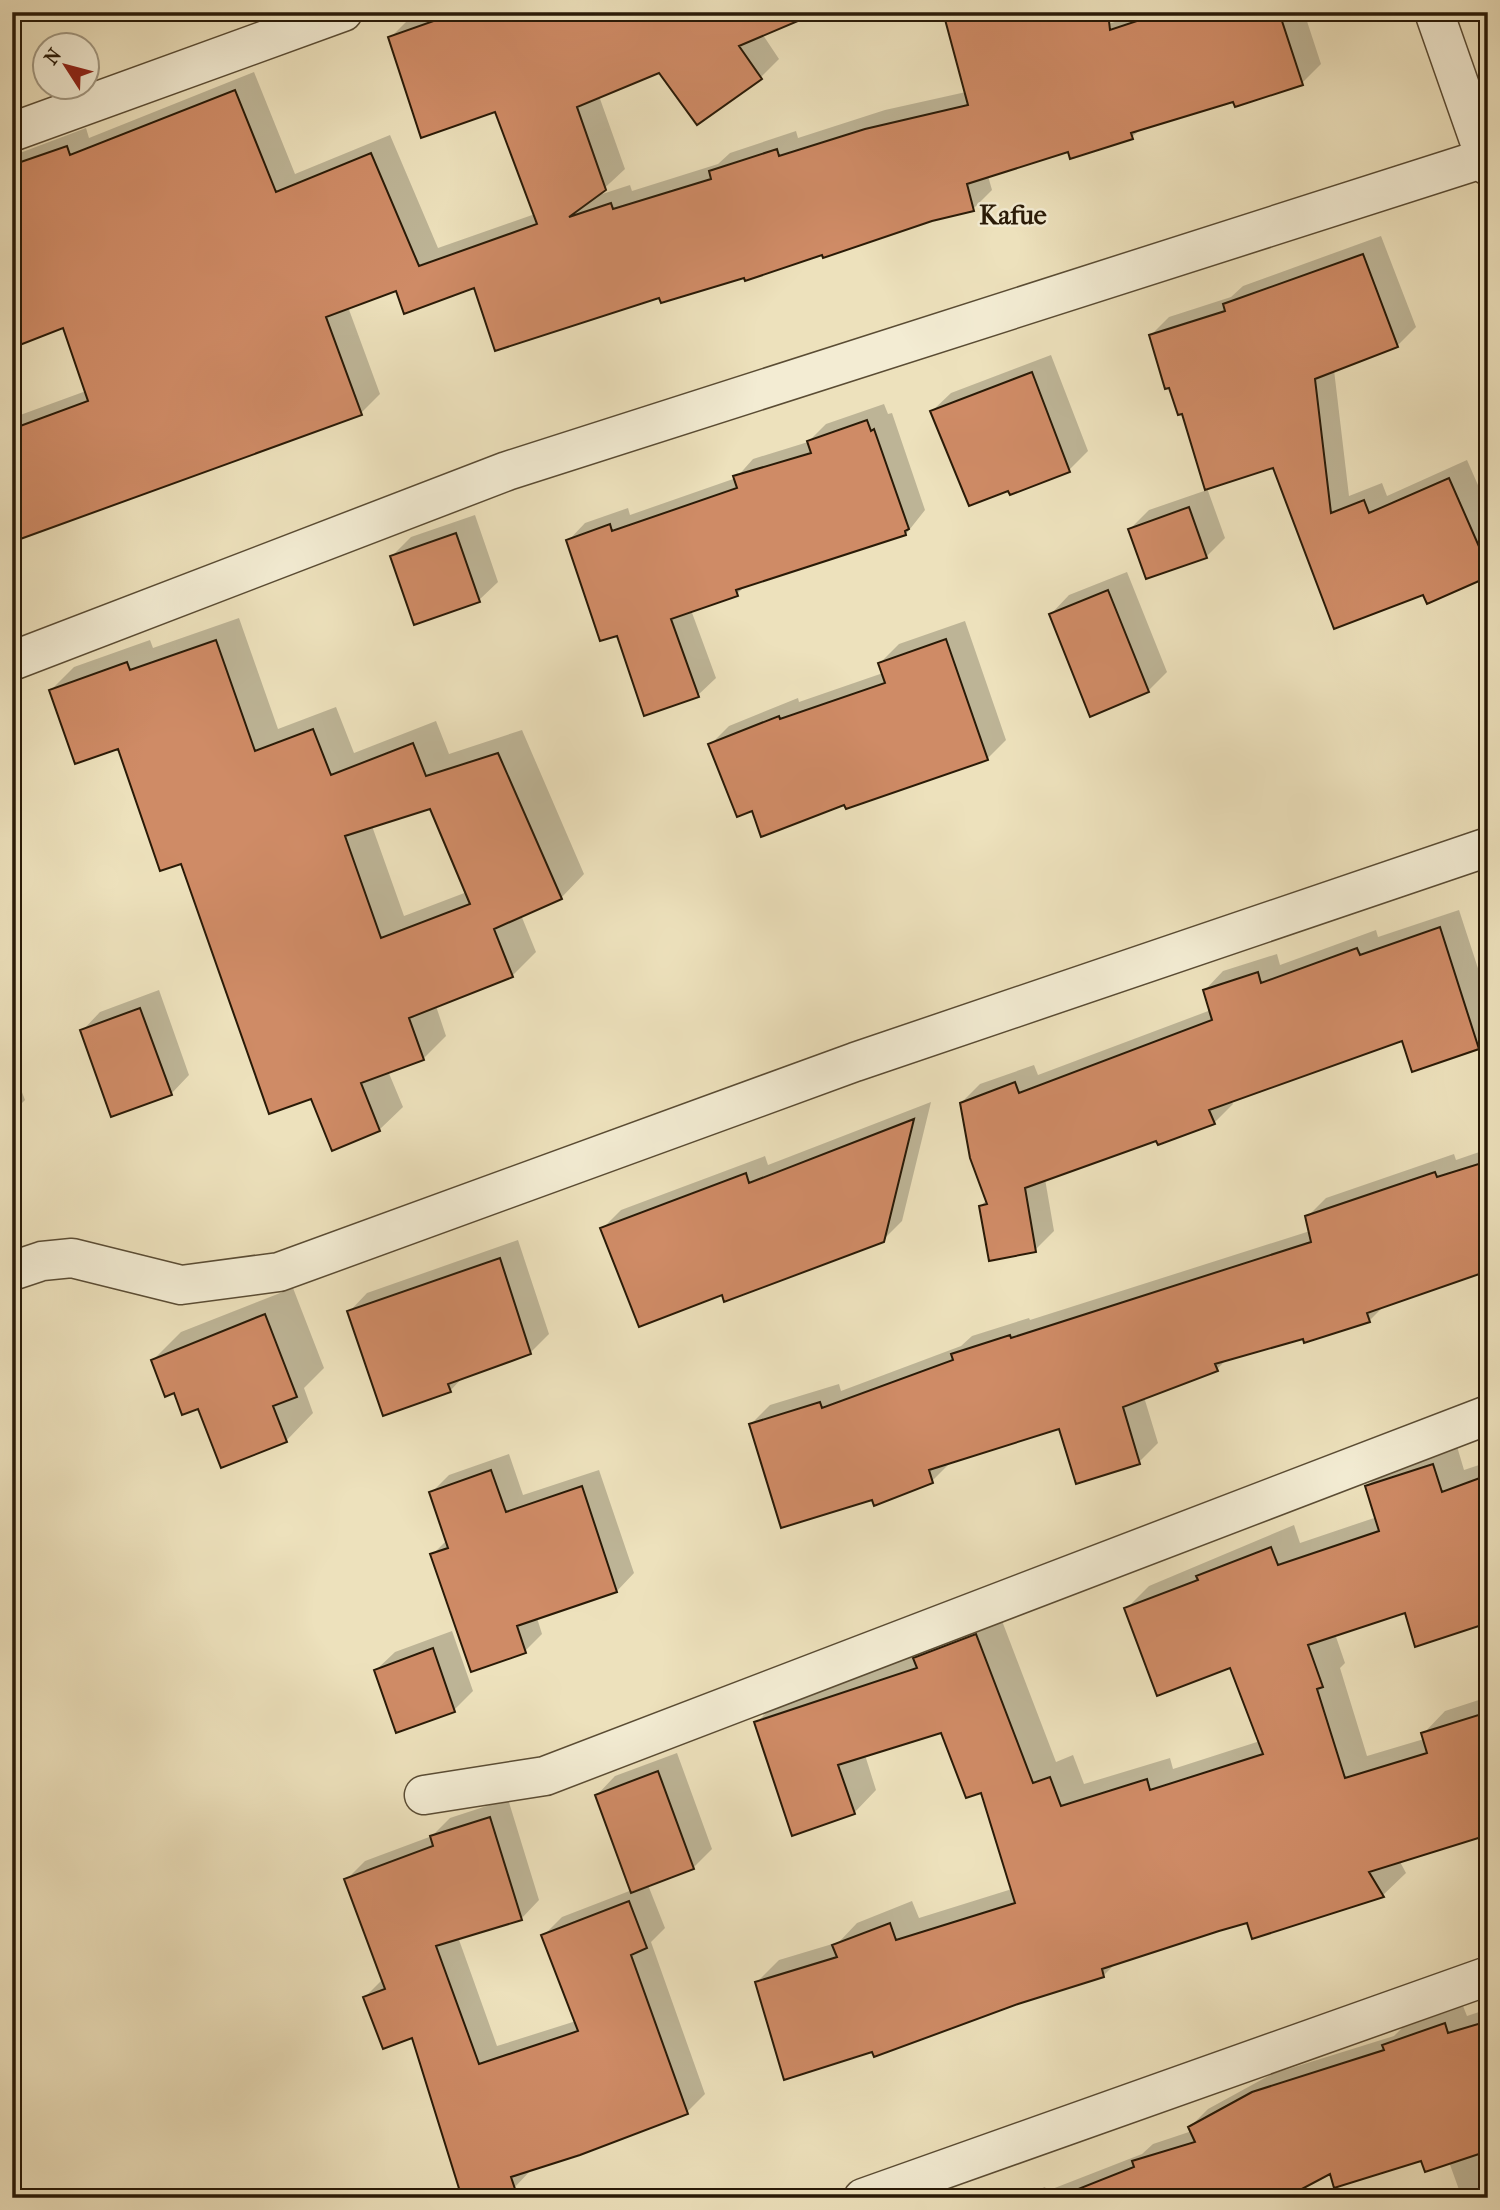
<svg xmlns="http://www.w3.org/2000/svg" width="1500" height="2210" font-family="'IM FELL French Canon',serif">
<style>
.shadow{fill:#0003;fill-rule:evenodd}
.building{fill:#cf8b66;stroke:#291a07;stroke-width:2;fill-rule:evenodd}
.lines{fill:none;stroke-linecap:round;stroke-linejoin:round}
.minor-casing{stroke:#5a4c34;stroke-width:41}
.minor{stroke:#f3ecd3;stroke-width:38}
.labels{text-anchor:middle;stroke-width:5;stroke-linejoin:round;paint-order:stroke}
.district-label{font-size:26px;font-weight:bold;fill:#291a07;stroke:#f3ecd3}
</style>
<rect width="100%" height="100%" fill="#ede1bc"/>
<filter id="stains"><feTurbulence type="fractalNoise" baseFrequency=".00286" numOctaves="4"/><feColorMatrix values="0 0 0 0 .2 0 0 0 0 .09 0 0 0 0 .02 0 0 0 .5 -.17"/></filter>
<radialGradient id="worn" r=".72"><stop offset=".6" stop-color="#630" stop-opacity="0"/><stop offset="1" stop-color="#630" stop-opacity=".3"/></radialGradient>
<!-- shadow -->
<path class="shadow" d="M427 12H819L763 35 779 59 760 78 660 71 599 96 625 169 596 196 630 185 632 191 718 164 730 153 796 131 798 138 885 110 966 92 1040 46 1146 12H1304L1321 64 1302 83 1234 99 1142 128 1132 137 1069 150 988 176 992 190 973 209 745 276 660 296 475 285 397 289 348 307 380 394 361 413 12 540V418L86 391 64 325 12 346V156L86 128 89 138 254 72 295 174 390 135 438 248 535 214 496 110 390 38 409 19Z
M1381 236 1416 327 1397 346 1334 370 1349 496 1382 483 1387 496 1467 460 1488 508V575L1424 593 1274 465 1207 488 1225 538 1206 557 1130 529 1149 510 1207 490 1183 412 1151 335 1169 317 1231 297 1243 286Z
M1051 355 1088 451 1069 470 932 411 951 393Z
M884 404 888 414 892 413 925 510 906 534 746 585 737 594 691 610 716 678 698 695 618 633 568 541 585 523 628 508 630 515 736 478 753 459 808 442 826 424Z
M475 515 498 582 479 600 392 556 411 537Z
M1127 572 1167 672 1148 691 1051 614 1069 595Z
M239 618 278 729 336 707 354 753 436 721 449 754 522 730 584 874 561 898 521 915 536 952 512 976 436 1006 446 1036 423 1059 388 1071 403 1107 379 1130 312 1097 119 747 51 690 74 667 150 640 153 648ZM431 807 467 892 404 916 372 826Z
M965 621 1006 740 987 759 845 803 753 809 710 745 729 726 798 698 799 702 883 673 880 663 899 644Z
M1459 910 1488 999V1038L1478 1048 1403 1039 1231 1100 1233 1104 1214 1123 1157 1139 1045 1179 1054 1231 1035 1250 980 1206 987 1200 961 1103 980 1084 1034 1065 1038 1075 1211 1010 1205 990 1223 971 1277 954 1280 965 1376 930 1378 937Z
M159 990 189 1075 171 1094 82 1031 100 1012Z
M12 1066 25 1100 12 1113Z
M931 1102 902 1221 883 1240 723 1293 602 1229 621 1210 765 1156 768 1165Z
M1488 1149V1271L1385 1305 1369 1321 1227 1359 1217 1369 1144 1397 1158 1443 1139 1462 1060 1427 951 1462 932 1481 873 1498 751 1424 770 1405 839 1384 841 1391 961 1346 972 1336 1029 1318 1030 1320 1310 1231 1307 1217 1326 1198 1454 1154 1456 1160Z
M518 1240 549 1334 530 1353 464 1376 450 1391 349 1312 367 1293Z
M293 1288 324 1368 304 1388 313 1413 286 1441 175 1391 153 1360 181 1332Z
M1456 1443 1464 1470 1488 1462V1621L1406 1610 1335 1634 1345 1663 1340 1668 1367 1756 1424 1739 1423 1734 1445 1711 1488 1697V1833L1399 1860 1406 1873 1383 1895 1253 1937 1248 1921 1117 1962 1103 1976 874 2050 757 1982 779 1960 839 1942 857 1923 912 1901 919 1918 1012 1889 982 1791 943 1731 865 1755 876 1790 854 1813 756 1723 779 1700 999 1613 1056 1762 1073 1755 1084 1784 1170 1758 1173 1769 1260 1741 1232 1666 1126 1609 1149 1586 1294 1525 1300 1543 1377 1517 1367 1486 1390 1463Z
M509 1454 523 1495 599 1470 634 1573 617 1591 537 1618 542 1634 525 1651 432 1555 447 1540 431 1493 449 1475Z
M452 1631 473 1691 454 1710 376 1670 395 1652Z
M677 1753 712 1849 693 1868 648 1885 665 1928 651 1942 705 2094 687 2112 532 2169 514 2188 413 2036 365 1997 383 1979 346 1880 365 1861 432 1836 450 1818 508 1799 539 1900 521 1919 458 1937 497 2046 576 2021 543 1936 562 1917 632 1890 597 1795 615 1776Z
M1463 2006 1467 2016 1488 2009V2198H1462L1449 2162 1422 2159 1331 2171 1282 2198H1016L1045 2187 1047 2191 1142 2154 1153 2144 1192 2131 1190 2127 1208 2109 1272 2074 1394 2036 1403 2027Z"/>
<!-- building -->
<path class="building" d="M459 12H819L739 46 762 79 697 125 659 73 577 107 606 190 569 217 611 203 613 209 711 179 709 171 777 149 779 156 865 129 968 105 943 12H1108L1110 30 1164 12H1279L1303 85 1235 107 1233 102 1131 133 1133 139 1070 159 1068 152 967 184 974 211 932 221 823 258 822 255 745 281 744 278 661 303 659 298 495 351 474 288 404 314 396 291 326 317 362 415 12 542V429L88 401 63 328 12 348V165L67 146 70 155 235 90 276 192 371 153 419 266 537 224 495 112 421 138 388 37Z
M1363 254 1398 347 1315 379 1331 513 1364 500 1369 513 1449 478 1488 567V577L1427 604 1423 595 1334 629 1273 468 1205 490 1182 414 1178 415 1169 388 1165 389 1149 335 1225 311 1223 304Z
M1032 372 1070 472 1010 495 1008 491 969 506 930 411Z
M867 420 871 431 874 429 909 529 905 531 906 535 736 590 738 596 671 619 699 697 644 716 617 636 600 641 566 540 610 524 612 531 737 488 733 476 811 453 807 441Z
M1189 507 1207 558 1146 579 1128 529Z
M456 533 480 602 414 625 390 556Z
M1108 590 1149 692 1090 717 1049 614Z
M946 639 988 760 846 809 844 805 761 837 752 811 737 817 708 744 779 716 780 719 885 683 878 663Z
M216 640 255 751 313 729 331 775 413 743 426 776 498 753 562 899 494 929 513 977 409 1018 424 1060 361 1083 380 1131 332 1151 311 1099 269 1114 181 864 160 871 118 749 75 764 49 690 127 662 130 670ZM430 809 470 904 381 938 345 836Z
M1440 927 1479 1049 1412 1072 1402 1041 1209 1110 1215 1124 1158 1145 1156 1141 1025 1188 1036 1252 989 1261 979 1206 987 1204 970 1158 960 1103 1015 1082 1019 1093 1212 1020 1203 990 1258 972 1261 983 1357 948 1360 955Z
M140 1008 172 1095 111 1117 80 1030Z
M914 1119 884 1242 724 1302 722 1295 639 1327 600 1228 746 1173 749 1183Z
M1488 1161V1271L1367 1313 1370 1322 1304 1343 1303 1339 1215 1364 1218 1371 1123 1407 1140 1464 1076 1484 1059 1429 929 1470 933 1483 874 1506 872 1500 781 1528 749 1424 820 1402 822 1408 953 1360 951 1354 1010 1335 1011 1338 1311 1242 1305 1216 1435 1172 1437 1177Z
M500 1258 531 1354 448 1384 451 1392 383 1416 347 1311Z
M265 1314 297 1397 273 1406 287 1442 221 1468 198 1409 182 1415 174 1393 165 1397 151 1360Z
M1433 1464 1442 1492 1488 1475V1623L1415 1647 1405 1613 1308 1645 1323 1687 1317 1689 1345 1778 1427 1753 1421 1733 1488 1712V1835L1369 1872 1384 1897 1252 1939 1247 1923 1219 1931 1102 1969 1104 1977 1018 2004 874 2057 872 2052 784 2080 755 1982 837 1957 832 1945 890 1923 896 1940 1015 1903 981 1793 966 1798 941 1733 838 1765 855 1814 792 1836 754 1722 917 1668 913 1658 976 1634 1033 1783 1050 1777 1061 1806 1147 1779 1150 1790 1263 1754 1230 1668 1157 1696 1124 1608 1198 1580 1196 1576 1271 1547 1278 1565 1379 1531 1365 1486Z
M491 1470 506 1512 582 1486 617 1592 517 1626 526 1653 471 1672 430 1554 448 1548 429 1492Z
M433 1648 455 1712 396 1733 374 1670Z
M658 1771 694 1869 631 1893 595 1795Z
M490 1817 522 1920 436 1946 479 2064 578 2031 541 1935 629 1901 647 1948 631 1955 688 2114 580 2155 511 2177 515 2189 489 2198H462L412 2038 383 2049 363 1997 385 1989 344 1879 433 1846 430 1836Z
M1488 2021V2151L1425 2172 1421 2161 1334 2188 1330 2174 1285 2198H1064L1063 2195 1134 2167 1132 2161 1195 2142 1188 2127 1252 2092 1384 2050 1382 2045 1445 2023 1448 2033Z"/>
<g class="lines">
<!-- minor casing -->
<g class="minor-casing">
<path id="minor" d="M1434 12 1488 166
M12 132 343 12
M12 661 507 471 1485 158
M12 1271 42 1261 72 1258 181 1285 279 1272 855 1062 1488 847
M424 1795 545 1776 1488 1415
M863 2198 1488 1976"/>
</g>
<!-- minor -->
<use href="#minor" class="minor"/>
</g>
<g class="labels">
<!-- district labels -->
<g class="district-label">
<text x="1013" y="224">Kafue</text>
</g>
</g>
<!-- margin -->
<rect width="1500" height="2210" fill="none" stroke="#ede1bc" stroke-width="42"/>
<rect x="14" y="14" width="1472" height="2182" fill="none" stroke="#291a07" stroke-width="3.5"/>
<rect x="21" y="21" width="1458" height="2168" fill="none" stroke="#291a07" stroke-width="2"/>
<!-- north arrow -->
<g transform="translate(66 66) rotate(306)"><circle r="33" fill="#f3ecd3" stroke="#a29881" stroke-width="2"/>
<path d="M0-5L12 26L0 18L-12 26Z" fill="#8f2418"/>
<text y="-10" font-size="19" font-weight="bold" text-anchor="middle" fill="#291a07">N</text>
</g>
<rect width="100%" height="100%" filter="url(#stains)"/>
<rect width="100%" height="100%" fill="url(#worn)"/>
</svg>
